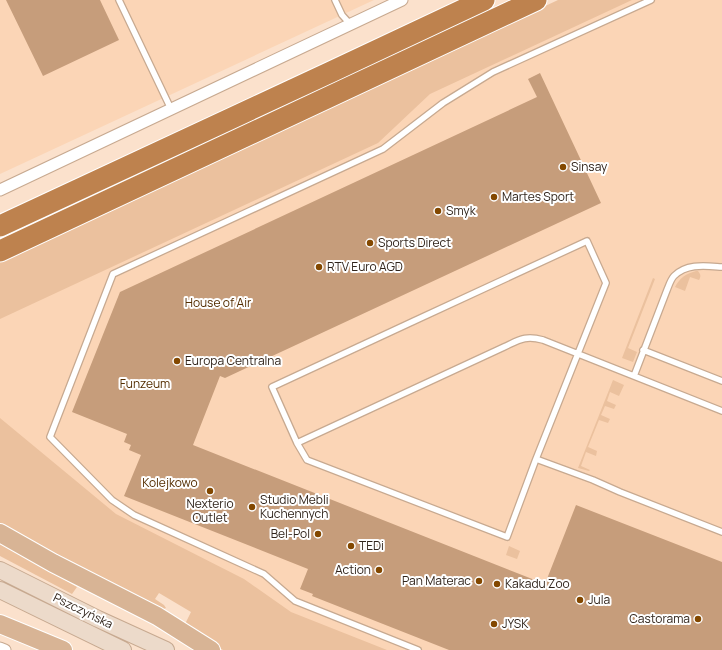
<svg xmlns="http://www.w3.org/2000/svg" width="722" height="650" font-family="Manrope,sans-serif">
<style>
.built{fill:#fbd5b6}
.green{fill:#ebc19e}
.building{fill:#c69d7b}
.lines{fill:none;stroke-linecap:round;stroke-linejoin:round}
.service-casing{stroke:#c7a990;stroke-width:8}
.minor-casing{stroke:#c7a990;stroke-width:13}
.secondary-casing{stroke:#c7a990;stroke-width:18}
.primary-casing{stroke:#fff;stroke-width:20}
.motorway-casing{stroke:#fff;stroke-width:23}
.service{stroke:#fff;stroke-width:5.5}
.minor{stroke:#fff;stroke-width:11}
.secondary{stroke:#ecdaca;stroke-width:16}
.primary{stroke:#d8b495;stroke-width:18}
.motorway{stroke:#be824e;stroke-width:21}
.poi-dot{fill:#834800;stroke:#fff;stroke-width:1.5}
.labels{text-anchor:middle;stroke-width:4;stroke-linejoin:round;paint-order:stroke}
.poi-label{font-size:12px;fill:#30241b;stroke:#fff;text-anchor:start}
.park-label{font-size:12px;fill:#542d00;stroke:#fff}
.street-label{font-size:12px;fill:#30241b;stroke:#fff}
</style>
<rect width="100%" height="100%" fill="#fbe1cc"/>
<!-- built -->
<path class="built" d="M0 0H374L0 174Z
M624 0H722V650H300L0 504V285Z"/>
<!-- green -->
<path class="green" d="M558 0H632L430 94 378 143 0 319V262Z
M696 271H698C701 275 701 276 699 280L690 277 685 291 675 287C680 278 685 274 696 271Z
M653 278 655 279 628 348 637 352 633 362 622 358Z
M613 380 624 385 619 396 610 392 607 401 616 405 614 409 605 406 601 415 610 419 608 423 599 420 588 447 597 451 596 456 586 452 581 466 590 470 589 471 578 468Z
M0 418 116 514 244 579 291 612 387 650H223L188 629 186 622 191 612 159 593 155 599 164 605 166 608 157 612 122 590 0 523Z
M0 543 77 587 72 594 0 556Z
M509 546 520 551 517 559 506 555Z"/>
<!-- building -->
<path class="building" d="M6 0H100L119 40 43 76Z
M540 73 601 203 225 378 220 376 193 445 545 584 576 505 722 562V650H449L312 596 313 594 300 589 308 569 124 496 141 455 129 450 131 445 124 442 127 434 72 412 120 292 537 97 528 79Z"/>
<g class="lines">
<!-- service casing -->
<g class="service-casing">
<path id="service" d="M119 0 171 109
M335 0 342 15 351 25
M587 241 606 283 536 459 507 537 307 460 297 443 272 387 414 321Z
M643 350 722 381
M634 376 667 290C669 285 671 279 674 276 687 263 706 266 722 267
M297 443 504 347C519 340 525 335 543 340L722 411
M536 459 593 480 620 492 722 532
M418 650 295 601 264 574 134 515 112 500 50 437 113 274 383 149 443 103 493 72 651 0"/>
</g>
<!-- minor casing -->
<g class="minor-casing">
<path id="minor" d="M0 190 402 0
M0 648 5 650"/>
</g>
<!-- secondary casing -->
<g class="secondary-casing">
<path id="secondary" d="M0 570 98 619 166 650
M0 590 123 650"/>
</g>
<!-- primary casing -->
<g class="primary-casing">
<path id="primary" d="M0 533 53 563 157 616 211 650
M0 624 63 650"/>
</g>
<!-- motorway casing -->
<g class="motorway-casing">
<path id="motorway" d="M0 226 333 71 484 0
M0 251 536 0"/>
</g>
<!-- service -->
<use href="#service" class="service"/>
<!-- minor -->
<use href="#minor" class="minor"/>
<!-- secondary -->
<use href="#secondary" class="secondary"/>
<!-- primary -->
<use href="#primary" class="primary"/>
<!-- motorway -->
<use href="#motorway" class="motorway"/>
</g>
<!-- markers -->
<g class="poi-dot">
<circle cx="563" cy="167" r="4"/>
<circle cx="494" cy="197" r="4"/>
<circle cx="438" cy="211" r="4"/>
<circle cx="370" cy="243" r="4"/>
<circle cx="319" cy="267" r="4"/>
<circle cx="177" cy="361" r="4"/>
<circle cx="210" cy="491" r="4"/>
<circle cx="252" cy="507" r="4"/>
<circle cx="318" cy="534" r="4"/>
<circle cx="351" cy="546" r="4"/>
<circle cx="379" cy="570" r="4"/>
<circle cx="479" cy="581" r="4"/>
<circle cx="497" cy="584" r="4"/>
<circle cx="580" cy="600" r="4"/>
<circle cx="698" cy="619" r="4"/>
<circle cx="494" cy="624" r="4"/>
</g>
<g class="labels">
<!-- poi labels -->
<g class="poi-label">
<text x="571" y="171">Sinsay</text>
<text x="502" y="201">Martes Sport</text>
<text x="446" y="215">Smyk</text>
<text x="378" y="247">Sports Direct</text>
<text x="327" y="271">RTV Euro AGD</text>
<text x="185" y="365">Europa Centralna</text>
<text x="260" y="504">Studio Mebli<tspan x="260" dy="14">Kuchennych</tspan></text>
<text x="210" y="508" text-anchor="middle">Nexterio<tspan x="210" dy="14">Outlet</tspan></text>
<text x="310" y="538" text-anchor="end">Bel-Pol</text>
<text x="359" y="550">TEDi</text>
<text x="371" y="574" text-anchor="end">Action</text>
<text x="471" y="585" text-anchor="end">Pan Materac</text>
<text x="505" y="588">Kakadu Zoo</text>
<text x="588" y="604">Jula</text>
<text x="690" y="623" text-anchor="end">Castorama</text>
<text x="502" y="628">JYSK</text>
</g>
<!-- park labels -->
<g class="park-label">
<text x="218" y="307">House of Air</text>
<text x="145" y="388">Funzeum</text>
<text x="170" y="487">Kolejkowo</text>
</g>
<!-- street labels -->
<g class="street-label">
<text transform="translate(83 611) rotate(26)" y="4">Pszczyńska</text>
</g>
</g>
</svg>
